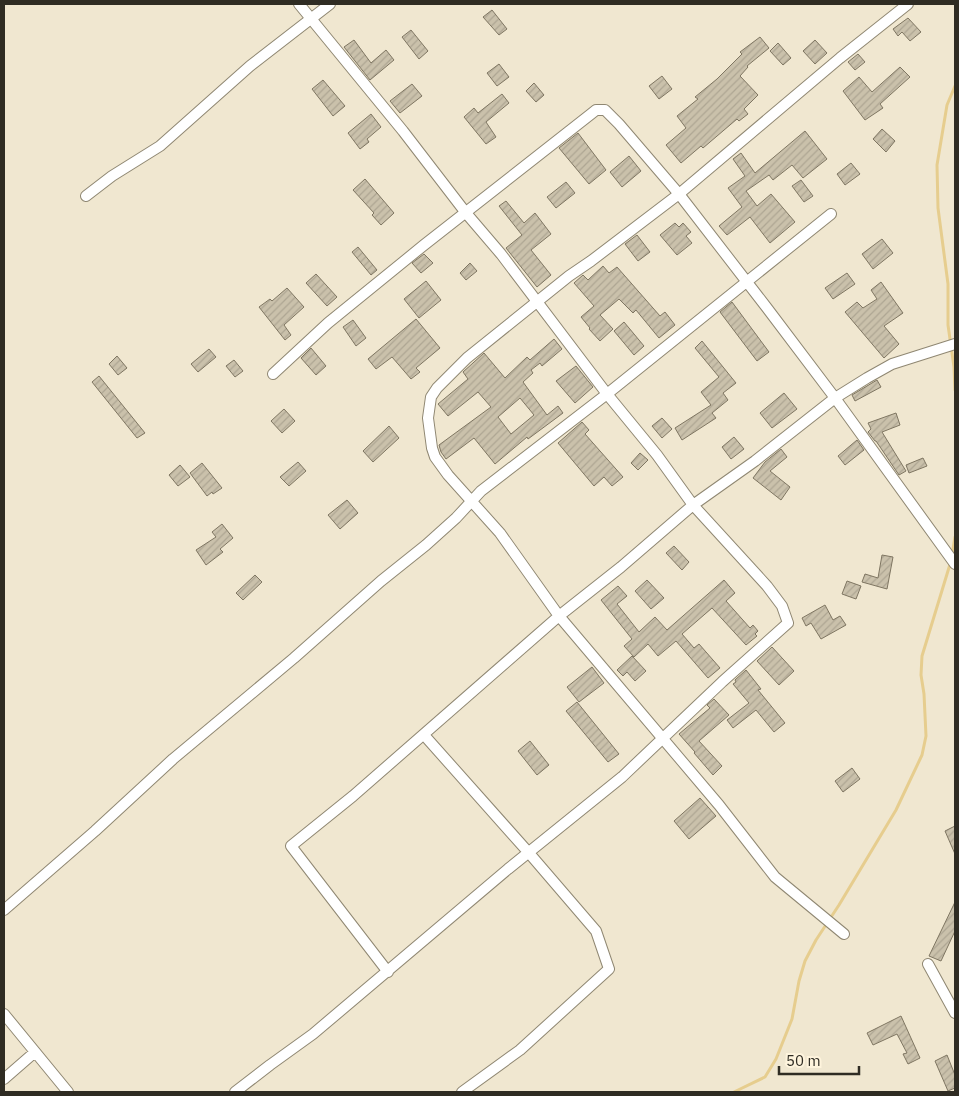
<svg xmlns="http://www.w3.org/2000/svg" width="959" height="1096" font-family="'IBM Plex Sans',sans-serif">
<style>
.lines{fill:none;stroke-linecap:round;stroke-linejoin:round}
.stream{stroke:#e6cd8e;stroke-width:3}
.building{fill:url(#building-hatch);stroke:#7f7662;fill-rule:evenodd}
.street-casing{stroke:#8f8772;stroke-width:12}
.street{stroke:#fff;stroke-width:10}
</style>
<defs>
<pattern id="building-hatch" width="6" height="6" patternUnits="userSpaceOnUse" patternTransform="scale(1.25)"><rect width="6" height="6" fill="#cac1ab"/><path d="M-1 1l2-2M0 6l6-6M5 7l2-2" fill="none" stroke="#aea693"/></pattern>
</defs>
<rect width="100%" height="100%" fill="#f0e7d0"/>
<g class="lines">
<!-- stream -->
<path class="stream" d="M955 86 947 105 937 165 938 208 948 284V325L954 367 955 390
M952 555 955 537
M734 1092 765 1077 776 1059 792 1019 799 981 805 961 816 940 839 905 896 810 922 755 926 736 924 694 921 675 922 656 951 561"/>
</g>
<!-- building -->
<path class="building" d="M492 10 507 29 499 35 483 17Z
M908 18 921 32 910 41 902 32 898 36 893 29Z
M411 30 428 51 419 59 402 37Z
M760 37 769 48 747 66 748 67 740 76 758 95 744 109 748 114 739 121 737 119 703 148 701 146 681 163 666 145 686 128 677 116 698 99 695 97 717 79 742 54 740 52Z
M354 40 371 63 386 50 394 60 370 80 344 47Z
M815 40 827 53 815 64 803 51Z
M778 43 791 58 783 65 770 51Z
M858 54 865 62 855 70 848 62Z
M499 64 509 77 497 86 487 73Z
M900 67 910 77 880 104 883 108 865 120 843 91 859 77 872 92Z
M662 76 672 89 659 99 649 86Z
M323 80 345 106 333 116 312 89Z
M534 83 544 95 536 102 526 91Z
M412 84 422 96 400 113 390 101Z
M502 94 509 103 486 122 496 137 486 144 464 117 474 108 478 113Z
M371 114 381 127 367 139 369 142 360 149 348 133Z
M882 129 895 141 886 152 873 139Z
M805 131 827 159 803 178 792 165 773 180 769 175 746 191 757 206 771 194 795 222 770 243 750 217 727 235 719 226 742 207 728 188 745 176 733 159 741 153 755 173Z
M578 133 606 170 589 184 559 148Z
M629 156 641 171 622 187 610 172Z
M851 163 860 174 845 185 837 174Z
M365 179 394 213 381 225 372 215 374 213 353 190Z
M801 180 813 196 804 202 792 186Z
M566 182 575 193 556 208 547 197Z
M506 201 524 223 535 213 551 234 531 250 551 275 537 287 506 248 522 235 499 206Z
M675 223 679 227 683 223 691 232 686 236 692 243 677 255 660 235Z
M637 235 650 252 638 261 625 244Z
M882 239 893 253 873 269 862 254Z
M358 247 377 270 371 275 352 252Z
M424 254 433 263 421 273 412 263Z
M470 263 477 271 466 280 460 273Z
M603 266 609 273 617 267 660 316 665 312 675 325 659 338 636 310 633 313 619 299 600 315 613 329 600 341 589 329 590 328 581 317 594 306 574 283 583 275 588 280Z
M847 273 855 284 833 299 825 288Z
M316 274 337 297 327 306 306 283Z
M426 281 441 300 419 318 404 299Z
M881 282 903 313 884 326 899 344 884 358 845 312 857 302 863 308 877 299 871 290Z
M287 288 304 307 284 325 291 335 285 340 259 307 270 299 272 301Z
M732 302 769 352 757 361 720 312Z
M416 319 440 348 416 368 420 372 411 379 392 357 376 369 368 359Z
M353 320 366 338 356 346 343 327Z
M624 322 644 346 634 355 614 331Z
M554 339 562 349 542 366 540 363 531 370 533 373 523 382 547 415 558 406 563 413 528 439 527 437 495 464 474 438 446 459 441 452 439 445 491 407 478 392 448 416 438 404 468 379 463 372 484 353 505 378 527 357 530 360ZM520 398 534 415 511 434 498 417Z
M702 341 736 383 723 393 728 400 712 413 716 418 682 440 675 428 711 405 701 392 719 377 695 348Z
M311 348 326 366 316 375 301 358Z
M209 349 216 357 198 372 191 364Z
M117 356 127 368 118 375 109 364Z
M234 360 243 371 235 377 226 366Z
M576 366 593 387 575 403 556 381Z
M99 376 145 433 137 438 92 382Z
M877 380 881 387 855 401 852 395Z
M784 393 797 409 772 428 760 413Z
M284 409 295 421 282 433 271 421Z
M896 413 900 425 882 432 906 471 899 475 876 441H875L868 432 871 429 868 423Z
M662 418 672 429 662 438 652 426Z
M582 422 589 430 585 434 623 477 612 486 604 477 594 486 558 443Z
M389 426 399 438 373 462 363 451Z
M734 437 744 449 731 459 722 447Z
M857 440 864 450 845 465 838 456Z
M781 449 787 457 770 471 790 487 781 500 753 478 765 462Z
M640 453 648 460 638 470 631 463Z
M923 458 927 466 909 473 906 465Z
M298 462 306 471 289 486 280 477Z
M202 463 222 488 213 494 212 492 207 496 190 473Z
M180 465 190 477 178 486 169 475Z
M347 500 358 513 340 529 328 515Z
M222 524 233 538 220 549 223 552 206 565 196 550 216 537 212 532Z
M674 546 689 562 682 570 666 553Z
M882 555 893 557 887 589 862 582 865 574 878 578Z
M255 575 262 582 243 600 236 593Z
M647 580 664 598 651 609 635 591Z
M724 580 735 593 726 601 750 628 753 625 758 631 755 634 757 636 746 645 712 608 682 634 694 648 699 644 720 668 708 678 676 641 658 656 648 644 634 657 624 646 632 639 601 600 618 586 627 596 617 604 639 632 655 617 667 630Z
M847 581 861 586 856 599 842 594Z
M825 605 833 620 840 616 846 625 821 639 811 623 806 626 802 618Z
M772 647 794 671 779 685 757 661Z
M632 656 646 671 635 681 627 672 623 676 617 670Z
M592 667 604 683 579 702 567 687Z
M746 670 761 689 758 690 785 723 774 732 756 710 733 728 727 720 749 703 733 684 736 682 735 680Z
M714 699 729 715 699 741 722 766 713 775 694 753 695 752 679 734 710 708 707 705Z
M577 702 619 754 608 762 566 711Z
M530 741 549 765 537 775 518 751Z
M852 768 860 779 843 792 835 781Z
M700 798 716 816 689 839 674 821Z
M955 826V854L945 831Z
M955 902V931L941 961 929 956Z
M901 1016 920 1058 908 1064 903 1054 907 1053 897 1034 873 1045 867 1033Z
M947 1055 955 1075V1088L948 1091 935 1061Z"/>
<g class="lines">
<!-- street casing -->
<g class="street-casing">
<path id="street" d="M86 196 112 176 160 146 250 66 330 4
M273 374 328 323 424 245 591 114 596 110H605L619 124 679 194 767 308 835 398 955 564
M424 735 529 853 596 931 609 969 520 1050 462 1092
M4 910 95 831 173 759 294 658 381 581 426 545 456 518 481 491 607 394 831 214
M844 934 775 877 719 805 559 616 500 533 448 475 435 457 432 448 428 418 431 397 437 388 467 358 569 276 591 261 679 194 840 58 908 4
M928 964 955 1013
M388 972 291 846 353 796 559 616 621 567 693 505 755 461 835 398 867 378 892 364 955 344
M4 1014 68 1092
M4 1079 35 1052
M235 1092 270 1065 313 1034 508 869 622 777 722 682 788 623 782 606 767 586 693 505 657 455 607 394 501 254 466 213 403 131 299 4"/>
</g>
<!-- street -->
<use href="#street" class="street"/>
</g>
<!-- border -->
<rect width="959" height="1096" fill="none" stroke="#2f2c23" stroke-width="10"/>
<!-- scale -->
<path d="M779 1066v8h80v-8" fill="none" stroke="#2f2c23" stroke-width="2.5"/>
<text x="786" y="1066" font-size="15" fill="#2f2c23" stroke="#fef4dd" stroke-width="4" paint-order="stroke">50 m</text>
</svg>
